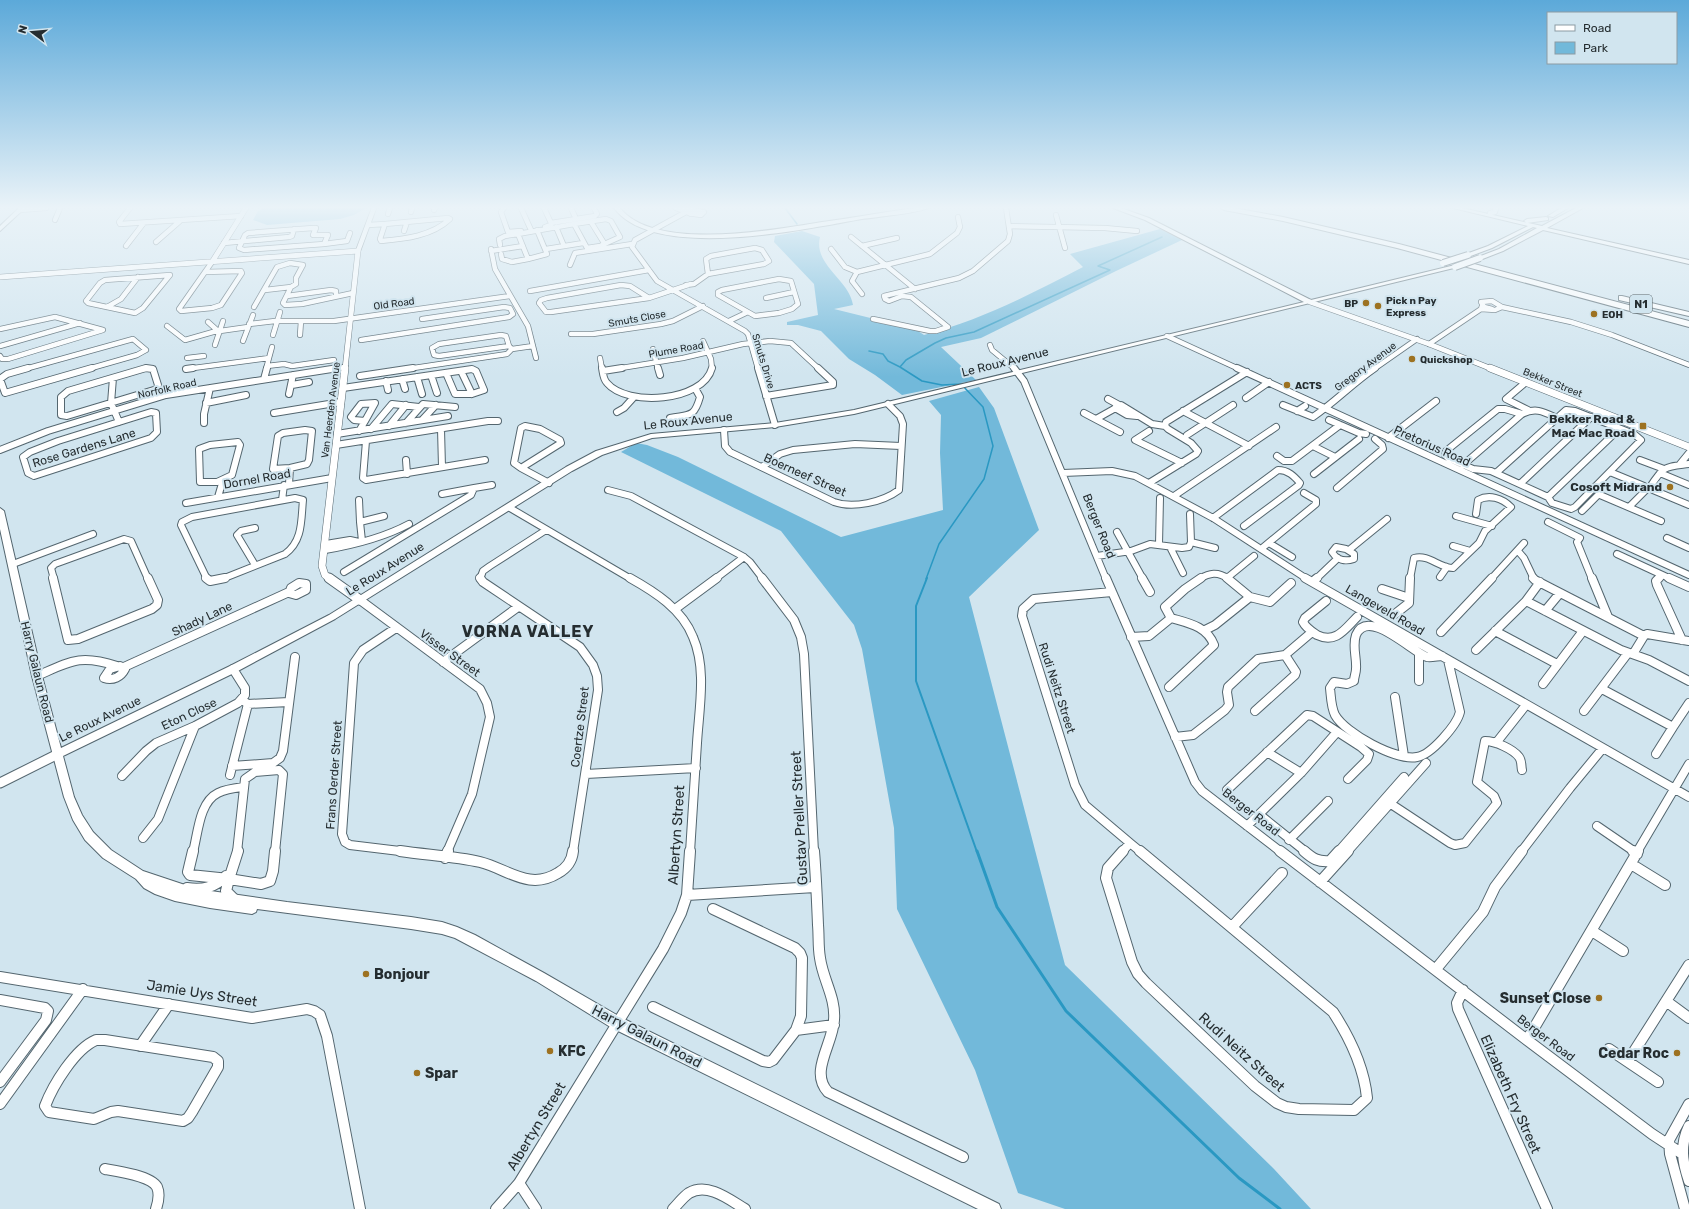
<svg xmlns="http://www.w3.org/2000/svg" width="1689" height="1209" font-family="Rubik,sans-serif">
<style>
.green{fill:#72b9da}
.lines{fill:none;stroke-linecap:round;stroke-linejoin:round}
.stream-far2{stroke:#2a98c2;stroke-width:1.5}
.stream-far1{stroke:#2a98c2;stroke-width:2}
.stream{stroke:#2a98c2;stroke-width:3}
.minor-far3-casing{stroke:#54666f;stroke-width:6}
.minor-far2-casing{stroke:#54666f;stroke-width:8}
.minor-far1-casing{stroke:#54666f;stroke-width:10}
.minor-casing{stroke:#54666f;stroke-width:12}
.tertiary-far2-casing{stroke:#54666f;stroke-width:6}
.tertiary-far1-casing{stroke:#54666f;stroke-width:8}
.tertiary-casing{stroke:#54666f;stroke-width:11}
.secondary-casing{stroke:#54666f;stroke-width:2}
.motorway-casing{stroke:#54666f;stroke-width:2}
.minor-far3{stroke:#fff;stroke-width:4.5}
.minor-far2{stroke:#fff;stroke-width:6}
.minor-far1{stroke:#fff;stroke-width:8}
.minor{stroke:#fff;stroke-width:10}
.tertiary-far2{stroke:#fff;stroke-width:5}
.tertiary-far1{stroke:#fff;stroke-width:7}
.tertiary{stroke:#fff;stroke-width:9}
.secondary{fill:#fff;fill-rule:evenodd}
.motorway{fill:#fff;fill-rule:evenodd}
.secondary-bridge-casing{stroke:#54666f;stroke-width:8;stroke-linecap:butt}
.secondary-bridge{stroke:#fff;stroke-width:6}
.poi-dot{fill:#9d7221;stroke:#d1e5ef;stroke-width:1.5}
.labels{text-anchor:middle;stroke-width:4;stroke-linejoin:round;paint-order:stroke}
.far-poi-label{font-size:10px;font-weight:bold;fill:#252d30;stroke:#d1e5ef;text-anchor:start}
.far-street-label{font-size:10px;fill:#252d30;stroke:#d1e5ef}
.shield{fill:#d1e5ef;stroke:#596469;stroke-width:1}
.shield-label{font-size:11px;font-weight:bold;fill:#252d30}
.street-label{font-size:12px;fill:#252d30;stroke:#d1e5ef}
.poi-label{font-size:12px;font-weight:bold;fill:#252d30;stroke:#d1e5ef;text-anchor:end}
.near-street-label{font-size:14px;fill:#252d30;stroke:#d1e5ef}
.near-poi-label{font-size:14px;font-weight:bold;fill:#252d30;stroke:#d1e5ef;text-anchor:start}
.district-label{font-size:16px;font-weight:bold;letter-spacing:1px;fill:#252d30;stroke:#d1e5ef}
</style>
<rect width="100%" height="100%" fill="#d1e5ef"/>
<!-- green -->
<path class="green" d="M264 208H366L354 215 340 219 267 225 253 220 258 211Z
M1160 229 1182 240 1116 271 981 338 941 347 976 380 902 395 875 375 849 359 821 331 798 325H787V322L818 315 814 284 774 242 775 236 802 231 820 237C813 265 849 279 853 305L834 309 915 329 924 335C981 320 1031 294 1083 267L1070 254Z
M979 387 994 408 1039 530 969 597 1065 965 1274 1169 1311 1209H1065L1018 1193 975 1070 897 909 894 828 862 649 854 625 781 531 621 452 636 443 647 445 678 457 841 537 943 510 940 453 941 415 929 401Z"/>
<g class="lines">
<!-- stream-far2 -->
<path class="stream-far2" d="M785 208 797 224
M869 351 883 354 888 361 900 367
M926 579 939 544 984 479 993 446 983 407 961 384 942 385 922 381 900 367 906 360 935 343 946 338 974 332 1110 270 1098 266 1162 237"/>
<!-- stream-far1 -->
<path class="stream-far1" d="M927 578 916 606V681L977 852"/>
<!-- stream -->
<path class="stream" d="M977 851 997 907 1066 1011 1239 1178 1280 1209"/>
<!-- minor-far3 casing -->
<g class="minor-far3-casing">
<path id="minor-far3" d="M130 208 119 222 120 224 241 216
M504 208 501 212 508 232 521 231
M521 208 531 230
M544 208 551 223
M571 208 576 219
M676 208 686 212
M683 208 697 211 691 214 687 212 688 210
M20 210 46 208
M434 210 435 208
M411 212 412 208
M686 212 635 240 632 247 657 281 745 331 748 334 758 369
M1490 213 1495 212 1496 208
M388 214 390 208
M694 214 701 215 704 212 697 211
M1056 215 1065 248
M448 218 450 219C432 236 405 239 381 241L380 239 385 224Z
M606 219 611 221 620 237 600 246 587 248 574 224Z
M55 220 60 208
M591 222 604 243
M368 225 385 224
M1009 226 1105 228 1137 231
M545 227 551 225V223L595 216 597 214 594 208
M556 227 564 246
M313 228H316L313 235H328L324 244 244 250 239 248 245 235 248 233Z
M404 231 407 222
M518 234 574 224
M851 237 915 289
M156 242 180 221
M224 243 289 237 292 236 294 229
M324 244 347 241 350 233
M500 245 499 239 505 236 518 234 528 259 512 262 502 259 501 254
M126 246 143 224
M862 246 897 238
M755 248 762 250 769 261 764 264 708 274 706 259 711 256Z
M491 249 495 269 528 326 536 358
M546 249 583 243
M831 249 845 267 857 272
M358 251 374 208
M491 251 523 246
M528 259 547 254 537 230
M570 265 575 253 632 244
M205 272 241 271 242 273 221 305 212 308 181 311 179 309 212 262
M857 272 930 254 957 233 960 227 958 217
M857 272 852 281 862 294
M170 275 143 308 135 313 88 303 86 301 100 283 105 280Z
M779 279 791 281 798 304 792 309 779 313 755 316 718 295V292L722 290Z
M621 285 630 286 649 298 551 312H546L539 303 541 300 547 298Z
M686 285 694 284 708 274
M265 290 291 287
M530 291 649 270
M287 296 331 290 336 291V295
M649 298 691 284
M766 298 794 292
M107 307 121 299 138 277
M254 307 277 267 290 263 303 265 296 278V284L291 287 283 303 285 305 302 304 353 293
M1502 307 1571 322 1612 335 1689 365
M1481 309 1495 310 1502 307 1492 301 1481 302 1484 307 1492 309
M873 319 930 331H936L948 327 911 297 902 296 889 301 885 299 884 296 959 278 973 271 1008 241 1010 234 1006 208
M729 321 748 312
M208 322 218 331
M249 324 275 321H334L510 296
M167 326 185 340 213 332 248 327
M0 329 55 317 103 330 8 359H2L0 356
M571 334H593L661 324 673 321 703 306
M273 335 280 312
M300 335 301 321
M501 335 506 336 509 346 439 356 434 355 432 348 439 344Z
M1167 336 1239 369
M361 340 509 317 513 314 510 308 504 307 422 319
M243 341 253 315
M703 341 711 359 712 369
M1429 344 1481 309 1482 306
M215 345 223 321
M990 345 992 350 1015 369
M0 346 80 323
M509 346 512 349 533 346
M653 349 658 369
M187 358 204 356
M600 358 602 369
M267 366 284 364 292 366 334 360
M25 369 133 339 146 350 137 355 88 369
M142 369H153
M186 369 269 358
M266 369 272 347
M332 369 345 367
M407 369 507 354 512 349
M615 369 683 358 743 344 770 341 791 343 819 369
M1374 369 1417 339"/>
</g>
<!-- minor-far2 casing -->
<g class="minor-far2-casing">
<path id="minor-far2" d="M28 368 7 374 0 379 5 393 92 368
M146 368 68 391 61 397V415L67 416 157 389 158 385 153 369 146 368
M602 368C603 373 603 379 607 383 627 407 703 402 712 368
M658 368 660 375
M758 368 775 425
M1014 368 1024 381 1106 579
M1237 368 1689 575
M186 369 193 368
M461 371 472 394
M603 371 622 368
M431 375 437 393
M360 376 413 368
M417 377 422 394
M113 378 111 403 119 422
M264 379 267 368
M402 379 405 389
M386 381 388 390
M1526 382 1506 399 1528 410
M292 385 309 382
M343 388 472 369 476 371 484 390 472 394H455L446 373
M289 394 293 375
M766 396 833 385V382L818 368
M1246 398 1269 382
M1108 399 1119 405
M206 403 246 395
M375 403 365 421 354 420 351 417 361 404Z
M1283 405 1313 417C1335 402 1353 383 1375 368
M1115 408 1127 415 1137 416
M1183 411 1249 446
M1297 411 1305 406
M151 412 156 413 157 432 151 438 34 476 28 473 23 457 30 452 58 441Z
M617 412 624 408 634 397
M274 413 341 402
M1084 413 1120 432
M670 418C690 414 694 418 700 397L695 388
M1096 419 1121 405 1152 424 1165 426
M422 420 436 405
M1329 420 1359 433 1366 434
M204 423V414L210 388
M406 423 423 404 455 407
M389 426 406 405
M525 426 540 429 560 440 561 443 521 468 514 463 521 428Z
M371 429 392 404 419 407
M441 429 442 467
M305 430 312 431 309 460 307 464 290 468 273 469 278 436 283 433Z
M724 430 725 446 730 452 834 502C853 509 883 502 899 490L903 424 900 416 888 404
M359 431 365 421
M1149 431 1135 440 1182 463
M337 434 448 416
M1187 435 1233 405
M1388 438 1436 401
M366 441 363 478 366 480 485 460
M238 442 240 445 232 475 217 482H200L199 449 210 445Z
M336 445 488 421H498
M1313 446 1335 457
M0 450 48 431 166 395 338 368
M1277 456 1284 461H1292L1340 425
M406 460 407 474
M1640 460 1664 469
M1680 464 1689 453
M1463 465 1522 414C1536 407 1544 412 1557 418
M762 467 780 454 793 450 855 444 901 446
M521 468 549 483
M1610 472 1644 486
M1063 473 1112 471 1135 476 1213 518 1307 579
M1496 473 1566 410 1575 411 1634 434 1641 440 1575 507 1571 509 1552 503 1548 497 1491 471 1473 469 1448 458 1445 455 1446 451 1498 409H1505L1522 414
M1660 473 1689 485
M1314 474 1359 439
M1149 483 1196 454 1198 451 1191 443 1168 429 1165 426 1166 422 1247 372
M289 484 290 468
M1520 484 1591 417
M1650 487C1664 465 1665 467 1689 464
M474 488 492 485
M1337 488 1383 449 1382 445 1375 439
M608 490 631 496 744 557 750 562 763 579
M1653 490 1689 505
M1174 496 1276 427
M218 497 223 480
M1548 497 1619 429
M282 500 284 485
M359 500 360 522
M186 503 332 478
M1629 507 1647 489
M510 508 631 579
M1582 511 1598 495H1600L1661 521
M1456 516 1492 526
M1213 518 1278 470C1288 470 1294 476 1300 483L1299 485 1244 526
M1548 522 1580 538 1577 542 1592 579
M255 528 241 531 237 535 255 565
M1117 532 1143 579
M1667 538 1689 548
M362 541 360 522 384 516
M1191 542 1215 548
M1269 543 1292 557
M326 544 350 540 359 542
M1159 545 1160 498
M1453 546 1470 551
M1170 547 1183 573
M1336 547 1346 549 1354 554V559C1345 562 1337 560 1332 552Z
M1261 549 1316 504V500L1304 493
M325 550C354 545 383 538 409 524
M1349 550 1387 519
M1518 551 1524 558 1534 579
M1617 554 1671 579
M1097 556 1131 551 1150 544 1182 548 1189 547 1191 542 1190 514
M13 564 93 534
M344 572 471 495 474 488 442 494
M1440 577 1447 567
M1227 578 1254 556
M54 579 51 568 55 564 124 539 131 541 148 579
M207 579 181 525 182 522 192 517 295 498 303 500C301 520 303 541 285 554L222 579
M480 579 483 571 490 566 546 530
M715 579 744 557
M1199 579C1210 573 1217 571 1229 579
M1316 579 1338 558
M1410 579 1414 558C1429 554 1439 568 1453 568L1479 543 1485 531 1511 507C1502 498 1489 494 1478 500L1476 514
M1491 579 1524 543
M1658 579 1661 575"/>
</g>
<!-- minor-far1 casing -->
<g class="minor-far1-casing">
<path id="minor-far1" d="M53 578 68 640 78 639 152 609 157 605 158 600 148 578
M206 578 210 581 225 578
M480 578 483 582 580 647 593 665 597 676 598 690 573 852
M630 578C655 592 682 609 693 637 707 669 699 709 697 743 695 779 692 816 690 852
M762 578 794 620 801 637 804 654 814 852
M1106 578 1195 782 1202 791 1281 852
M1142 578 1150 592
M1305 578 1689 797
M1533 578 1535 580 1644 636
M1592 578 1608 617
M1659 578 1656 581 1657 585 1682 640
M1669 578 1689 587
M1312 582 1317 578
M299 583 306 584V590L296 595 289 593 291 588Z
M1382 589 1409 598
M1112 592 1034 599 1023 609 1022 616 1075 785 1085 805 1130 843
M1250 597 1270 602 1291 583
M360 600 480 689 487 703 490 717 472 794 447 852
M1326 601 1305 618 1303 622C1306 628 1311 631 1317 635 1336 644 1345 629 1357 617
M1526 601 1621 650 1649 660 1689 681
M675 609 717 578
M1545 611 1560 593
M1395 614 1409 603 1410 578
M396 628 363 650 354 663 342 834 345 842 350 845 408 852
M1205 630 1215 625 1250 597 1227 578
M1495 631 1557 664
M1441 632 1492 578
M1131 637 1149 636 1171 618
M1476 650 1526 601 1540 582
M1419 653V681
M1633 654 1644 636 1647 634 1689 641
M1442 656C1438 656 1431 658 1427 657 1412 652 1368 607 1356 635 1352 646 1357 658 1356 669 1356 673 1354 677 1354 681L1347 684 1334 682 1330 688C1331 697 1331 707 1335 715 1345 733 1396 761 1417 757 1431 755 1457 725 1460 712L1448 660
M443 662 518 607
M120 666 125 669C121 677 113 681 104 678L110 669Z
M124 667 289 592
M37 676C71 661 80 654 117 666
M1543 684 1583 631
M1169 687 1214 645C1207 626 1188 623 1171 618L1165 607 1185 589 1201 578
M1602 689 1673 727 1656 754
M1395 697 1404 756
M245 702 248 704 289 702
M1255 711 1295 675 1296 672 1285 655
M1584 711 1628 653
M1673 727 1689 703
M1175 737 1193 735 1225 710 1229 705 1227 692 1228 687 1258 659 1285 655 1312 632
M1496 743 1526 705
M1267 752 1301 773
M232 766 273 763 280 758 283 751 295 657
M586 774 696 768
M230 775 248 704
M122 776 146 751 156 743 195 726 238 703 245 695V688L233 669
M1227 790 1307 715 1313 716 1361 747 1369 754 1367 760 1348 779
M1391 804 1450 843 1455 845 1465 843 1497 803 1494 796 1477 782 1485 741C1495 741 1513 749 1519 757 1522 761 1521 766 1522 770
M1260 815 1306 852
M1247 826 1301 773 1337 732
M1597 826 1635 852
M143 838 158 819 195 726
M1289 840 1328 801
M193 852C198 834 199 802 218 793 226 789 235 788 243 787
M237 852 245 779 255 772 279 770 283 774 275 852
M1122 852 1130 843 1141 852
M1338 852 1404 777
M1347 852 1426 763
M1521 852 1570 788 1603 748
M1637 852 1689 764"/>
</g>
<!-- minor casing -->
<g class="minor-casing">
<path id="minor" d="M193 851 188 872 190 875 229 879
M400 851C426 855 455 856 480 862 508 869 529 891 558 873 567 868 572 861 573 851
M814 851C816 876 817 900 818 925 819 936 818 947 820 958 823 980 836 998 834 1020 833 1044 809 1072 828 1092L963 1157
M1123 851 1108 868 1106 878 1132 962 1138 974 1146 983 1255 1086 1277 1103 1286 1107 1299 1109 1354 1110 1367 1098C1364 1067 1350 1038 1333 1012L1140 851
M1280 851 1527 1040 1652 1134 1681 1153
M1304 851C1313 859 1318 862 1330 861L1339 851
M1633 851 1637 854
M445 858 448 851
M1631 864 1665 885
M229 879 261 884 270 881 273 871 275 851
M229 879 226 891 234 899
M229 879 238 851
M1320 882 1348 851
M187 888C203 890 214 888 226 876
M687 895 815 887
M1232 927 1282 873
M1592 931 1623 951
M1436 969 1483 912 1495 887 1522 851
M0 977 252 1018 307 1009 314 1011 320 1015 327 1036 360 1209
M1463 990 1457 1003 1458 1009 1547 1209
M0 1000 45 1008 48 1011 46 1020 0 1082
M1666 1001 1689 1018
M653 1007 763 1061 769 1062 773 1060 796 1030 801 1016 802 958 800 953 795 948 713 909
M796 1030 834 1025
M96 1040H105L213 1057 218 1061V1067L192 1112 188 1118 183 1121 118 1111 111 1112 94 1119 49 1112 45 1106C53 1085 75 1049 96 1040Z
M1527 1040 1638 851
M140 1046 169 1004
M1609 1049 1658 1082
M1628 1061 1689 965
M0 1104 83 989
M1689 1126C1680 1145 1682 1161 1689 1181
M105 1169C117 1171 151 1176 157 1187 160 1194 158 1203 156 1209
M519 1183 536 1209
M496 1209 519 1183 663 949 681 913 687 895 690 851
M673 1209C678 1204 683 1197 689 1193 708 1182 730 1200 745 1209
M1685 1209 1670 1154 1669 1140 1689 1104"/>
</g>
<!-- tertiary-far2 casing -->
<g class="tertiary-far2-casing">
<path id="tertiary-far2" d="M212 262 246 208
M0 277 358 251 345 369
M1310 302 1429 344 1492 369"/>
</g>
<!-- tertiary-far1 casing -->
<g class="tertiary-far1-casing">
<path id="tertiary-far1" d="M1490 368 1689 447
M330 579 325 575 322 566 345 368"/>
</g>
<!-- tertiary casing -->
<g class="tertiary-casing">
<path id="tertiary" d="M329 578 360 600
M0 783 58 754"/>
</g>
<!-- secondary casing -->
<g class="secondary-casing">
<path id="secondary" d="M19 208H25L0 231V226Z
M614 208H620C655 252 773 230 822 222 853 218 884 212 915 208H928C920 213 875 217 862 219 805 229 654 262 614 208Z
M1113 208H1121L1149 218 1311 300 1455 265 1458 267 854 414 775 427 652 438 602 455 572 471 335 619 236 672 63 756 74 797 82 815 93 832 111 850 143 871 197 889 287 902 411 917 442 922 457 927 475 935 544 973 622 1018 999 1204 1001 1209H978L612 1028 536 981 455 938 442 934 411 929 257 909 256 912 252 914 210 908 175 901 155 894 144 888 136 879 103 858 85 840 73 820 64 797 32 676 0 529V508L4 511 42 676 61 748 230 666 329 615 566 467 596 451 651 434 775 423 854 410 1304 302 1145 220Z
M1453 208H1462L1542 226 1576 208H1583L1547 228 1689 260V264L1543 230 1503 251 1480 260 1478 259V257L1499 249 1537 228 1533 227 1492 248 1468 257 1465 255 1466 254 1488 246 1528 226Z
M1561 208H1568L1553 217 1548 216Z
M1546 217 1548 218V220L1527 223 1524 221 1527 219Z"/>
</g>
<!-- motorway casing -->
<g class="motorway-casing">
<path id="motorway" d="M1221 208H1234L1283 217 1399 244 1689 321V327L1397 248 1283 221 1224 210Z
M1619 296H1622L1689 312V316L1619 300Z"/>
</g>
<!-- minor-far3 -->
<use href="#minor-far3" class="minor-far3"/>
<!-- minor-far2 -->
<use href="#minor-far2" class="minor-far2"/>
<!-- minor-far1 -->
<use href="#minor-far1" class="minor-far1"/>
<!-- minor -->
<use href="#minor" class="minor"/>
<!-- tertiary-far2 -->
<use href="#tertiary-far2" class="tertiary-far2"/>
<!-- tertiary-far1 -->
<use href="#tertiary-far1" class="tertiary-far1"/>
<!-- tertiary -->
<use href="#tertiary" class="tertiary"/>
<!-- secondary -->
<use href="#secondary" class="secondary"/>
<!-- motorway -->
<use href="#motorway" class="motorway"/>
<!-- secondary-bridge casing -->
<g class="secondary-bridge-casing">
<path id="secondary-bridge" d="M1443 263 1468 255
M1455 267 1480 258"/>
</g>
<!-- secondary-bridge -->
<use href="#secondary-bridge" class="secondary-bridge"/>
</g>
<!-- sky -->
<linearGradient id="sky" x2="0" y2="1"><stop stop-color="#5ca9d9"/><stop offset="0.55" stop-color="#eaf3f8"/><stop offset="1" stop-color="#eaf3f8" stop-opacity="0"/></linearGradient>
<rect width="1689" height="377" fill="url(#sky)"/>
<!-- markers -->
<g class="poi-dot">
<circle cx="1366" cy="303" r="4"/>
<circle cx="1378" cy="306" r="4"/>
<circle cx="1594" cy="314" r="4"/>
<circle cx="1412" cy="359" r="4"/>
<circle cx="1287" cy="385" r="4"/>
<rect x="1639" y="422" width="8" height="8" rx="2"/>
<circle cx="1670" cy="487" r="4"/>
<circle cx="366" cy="974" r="4"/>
<circle cx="1599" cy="998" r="4"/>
<circle cx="550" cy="1051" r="4"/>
<circle cx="1677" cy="1053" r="4"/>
<circle cx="417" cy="1073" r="4"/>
</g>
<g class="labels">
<!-- far-poi labels -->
<g class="far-poi-label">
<text x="1386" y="304">Pick n Pay<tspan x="1386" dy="12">Express</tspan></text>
<text x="1358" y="307" text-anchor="end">BP</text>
<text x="1602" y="318">EOH</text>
<text x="1420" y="363">Quickshop</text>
<text x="1295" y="389">ACTS</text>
</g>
<!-- far-street labels -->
<g class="far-street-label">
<text transform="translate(394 303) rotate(-8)" y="4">Old Road</text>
<text transform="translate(637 318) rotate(-10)" y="4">Smuts Close</text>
<text transform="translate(676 349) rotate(-10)" y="4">Plume Road</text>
<text transform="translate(764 361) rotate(73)" y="4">Smuts Drive</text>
<text transform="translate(1365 366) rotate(-37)" y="4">Gregory Avenue</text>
<text transform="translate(1553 382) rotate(22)" y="4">Bekker Street</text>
<text transform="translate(167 388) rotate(-13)" y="4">Norfolk Road</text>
<text transform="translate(330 410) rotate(-83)" y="4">Van Heerden Avenue</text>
</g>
<!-- shield labels -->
<rect class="shield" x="1630" y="295" width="22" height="18" rx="3"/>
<g class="shield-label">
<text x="1641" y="308">N1</text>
</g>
<!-- street labels -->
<g class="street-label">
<text transform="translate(1005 362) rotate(-14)" y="4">Le Roux Avenue</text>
<text transform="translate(688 421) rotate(-6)" y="4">Le Roux Avenue</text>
<text transform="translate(1432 446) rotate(24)" y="4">Pretorius Road</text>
<text transform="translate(84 448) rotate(-17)" y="4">Rose Gardens Lane</text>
<text transform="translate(805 475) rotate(24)" y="4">Boerneef Street</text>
<text transform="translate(257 479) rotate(-10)" y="4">Dornel Road</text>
<text transform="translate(1099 526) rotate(68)" y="4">Berger Road</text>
<text transform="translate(385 569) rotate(-32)" y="4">Le Roux Avenue</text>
<text transform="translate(1385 610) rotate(30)" y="4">Langeveld Road</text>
<text transform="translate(202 619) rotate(-25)" y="4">Shady Lane</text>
<text transform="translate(450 653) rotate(36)" y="4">Visser Street</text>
<text transform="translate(37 672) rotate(76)" y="4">Harry Galaun Road</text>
<text transform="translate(1057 688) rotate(72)" y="4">Rudi Neitz Street</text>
<text transform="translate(189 714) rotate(-25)" y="4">Eton Close</text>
<text transform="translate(100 719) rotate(-26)" y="4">Le Roux Avenue</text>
<text transform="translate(580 727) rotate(-83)" y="4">Coertze Street</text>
<text transform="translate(334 775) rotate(-86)" y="4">Frans Oerder Street</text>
<text transform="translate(1251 812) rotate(38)" y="4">Berger Road</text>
<text transform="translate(1546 1038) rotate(37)" y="4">Berger Road</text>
</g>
<!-- poi labels -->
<g class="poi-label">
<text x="1635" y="423">Bekker Road &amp;<tspan x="1635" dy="14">Mac Mac Road</tspan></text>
<text x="1662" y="491">Cosoft Midrand</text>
</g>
<!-- near-street labels -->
<g class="near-street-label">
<text transform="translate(799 818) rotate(-93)" y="5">Gustav Preller Street</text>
<text transform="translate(676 835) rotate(-86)" y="5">Albertyn Street</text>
<text transform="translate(202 993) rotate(9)" y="5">Jamie Uys Street</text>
<text transform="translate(647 1036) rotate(27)" y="5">Harry Galaun Road</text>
<text transform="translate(1242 1052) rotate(42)" y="5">Rudi Neitz Street</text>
<text transform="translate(1511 1094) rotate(66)" y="5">Elizabeth Fry Street</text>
<text transform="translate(536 1126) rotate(-59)" y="5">Albertyn Street</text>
</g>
<!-- near-poi labels -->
<g class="near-poi-label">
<text x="374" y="979">Bonjour</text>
<text x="1591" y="1003" text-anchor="end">Sunset Close</text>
<text x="558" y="1056">KFC</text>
<text x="1669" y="1058" text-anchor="end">Cedar Roc</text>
<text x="425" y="1078">Spar</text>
</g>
<!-- district labels -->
<g class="district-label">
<text x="528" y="637">VORNA VALLEY</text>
</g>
</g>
<!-- legend -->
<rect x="1547" y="12" width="130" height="52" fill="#d1e5ef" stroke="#8c9ba3"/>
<rect x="1555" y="25" width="20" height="6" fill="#ffffff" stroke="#8c9ba3"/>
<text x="1583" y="32" font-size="12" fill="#252d30">Road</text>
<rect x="1555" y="42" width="20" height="12" fill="#72b9da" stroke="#8c9ba3"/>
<text x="1583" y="52" font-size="12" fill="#252d30">Park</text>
<!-- north arrow -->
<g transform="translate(32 32) rotate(286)" stroke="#d1e5ef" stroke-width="3" paint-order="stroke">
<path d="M0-3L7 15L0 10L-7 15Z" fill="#252d30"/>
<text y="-6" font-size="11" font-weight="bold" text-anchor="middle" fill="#252d30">N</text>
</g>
</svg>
